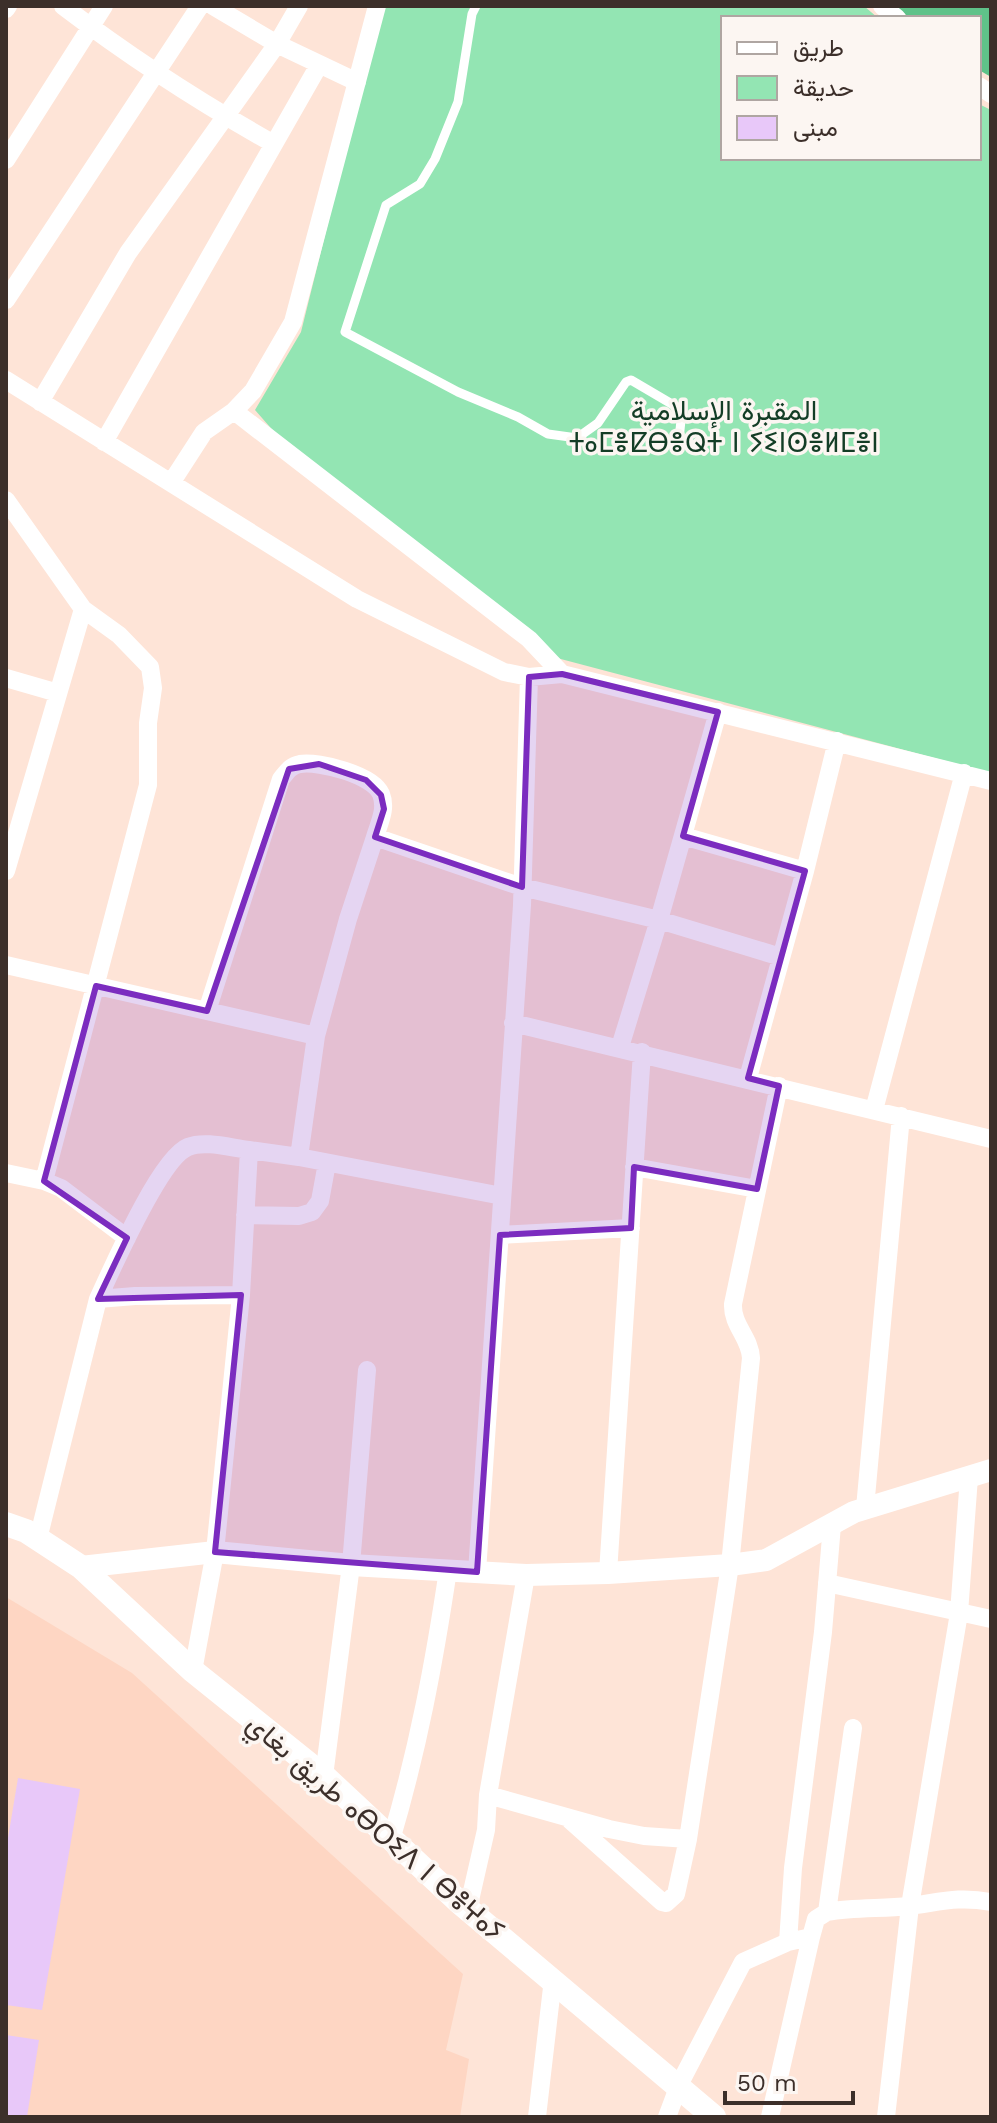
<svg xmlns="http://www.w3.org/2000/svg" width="997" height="2123" font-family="'Work Sans',Vazirmatn,'Noto Sans Tifinagh',sans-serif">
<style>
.built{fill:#fed6c3}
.green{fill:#93e5b3}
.forest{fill:#5fc289}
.building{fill:#e8c8f9}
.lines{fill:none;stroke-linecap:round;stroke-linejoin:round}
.service{stroke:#fff;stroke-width:9}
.minor{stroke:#fff;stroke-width:18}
.tertiary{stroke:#fff;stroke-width:22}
.secondary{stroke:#fff;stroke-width:24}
.marked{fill:#7b2cbf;fill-opacity:0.2;stroke:#7b2cbf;stroke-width:6;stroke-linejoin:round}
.labels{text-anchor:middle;stroke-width:7;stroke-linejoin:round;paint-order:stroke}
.park-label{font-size:28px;fill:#133d26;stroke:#fcf6f2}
.street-label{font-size:28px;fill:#3c2f2a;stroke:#fcf6f2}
</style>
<rect width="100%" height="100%" fill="#fee4d7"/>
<!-- built -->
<path class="built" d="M6 1597 132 1673 463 1974 446 2050 469 2059 460 2117H6Z"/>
<!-- green -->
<path class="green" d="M382 6H864L878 18H723V158H979V104L991 110V773L557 658 298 459 255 410 301 332Z"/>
<!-- forest -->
<path class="forest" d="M894 6H991V77L979 70V18H910Z"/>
<!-- building -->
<path class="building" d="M18 1778 80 1789 42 2010 6 2005V1850Z
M6 2035 39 2040 27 2117H6Z"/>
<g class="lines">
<!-- service -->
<path class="service" d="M476 6 472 14 458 102 435 159 420 184 386 205 345 332 458 392 518 417 548 434 577 438 598 423 626 382 631 380 682 410 678 450"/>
<!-- minor -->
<path class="minor" d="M63 6C130 57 201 103 274 144
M213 6 277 44 357 82
M377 6 293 322 253 391 234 411 529 639 562 674
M882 6 897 18
M6 9 8 6
M979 86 991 94
M6 160 104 6
M6 300 200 6
M6 380 357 599 504 672 529 677 562 674 991 781
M40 402 128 253 277 44 299 6
M104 442 319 65
M171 483 204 432 234 411
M6 500 83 609 6 871
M6 678 58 693
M683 836 805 871
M6 965 316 1036 299 1157
M207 1011 281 779C287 772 290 766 300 764 320 761 373 775 381 794 387 809 379 823 375 837
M513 1023 991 1139
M316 1036 348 919 375 837 522 887 659 920 781 957
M620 1047 659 920 718 712
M748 1078 805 871 837 741
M874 1110 964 773
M634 1167 757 1189
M6 1173 44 1181 61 1188 127 1238
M44 1181 148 785V723L153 688 150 667 119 635 83 609
M245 1215 299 1216 312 1212 320 1201 327 1163
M500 1235 631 1228
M98 1299C112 1269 160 1158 188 1147 205 1140 231 1148 249 1150
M865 1508 901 1116
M38 1539 98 1299 135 1296 241 1295
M477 1572 522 905 529 677
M608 1573 642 1052
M827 1583 991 1619
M193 1671 215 1552 241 1295 249 1150 299 1157 502 1196
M324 1776 351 1565 367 1370
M488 1795 609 1829 644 1836 688 1839 730 1565 751 1358C750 1337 732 1326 733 1304L779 1086
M570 1820 662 1902 666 1903 676 1894 688 1839
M391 1840C418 1749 434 1664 448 1570
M468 1909 486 1830 488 1795 526 1575
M827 1912 853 1728
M788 1942 793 1868 823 1632 832 1525
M537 2117 553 1979
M667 2117 679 2085 743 1962 788 1942 811 1937 816 1919 827 1912C854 1907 882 1909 909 1906 941 1902 958 1896 991 1902
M770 2117 811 1937
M886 2117 910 1906 959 1613 969 1477"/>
<!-- tertiary -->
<path class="tertiary" d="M81 1567 215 1552 351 1565 526 1575 608 1573 730 1565 766 1560 854 1512 991 1470"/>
<!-- secondary -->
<path class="secondary" d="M6 1524 26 1531 81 1567 193 1671 324 1776 458 1901 714 2117"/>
</g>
<!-- marked area -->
<path class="marked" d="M562 674 718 712 683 836 805 871 748 1078 779 1086 757 1189 634 1167 631 1228 500 1235 477 1572 215 1552 241 1295 98 1299 127 1238 44 1181 96 986 207 1011 289 769 319 764 366 780 381 795 384 809 375 837 522 887 529 677Z"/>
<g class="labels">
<!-- park labels -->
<g class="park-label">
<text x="724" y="420">المقبرة الإسلامية<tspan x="724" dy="32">ⵜⴰⵎⴻⵇⴱⴻⵕⵜ ⵏ ⵢⵉⵏⵙⴻⵍⵎⴻⵏ</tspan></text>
</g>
<!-- street labels -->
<g class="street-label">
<text transform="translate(376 1827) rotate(41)" y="10">طريق بغاي ⴰⴱⵔⵉⴷ ⵏ ⴱⴻⵖⴰⵢ</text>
</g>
</g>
<!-- border -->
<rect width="997" height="2123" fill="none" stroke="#3c2f2a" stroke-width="16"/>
<!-- legend -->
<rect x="721" y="16" width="260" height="144" fill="#fcf6f2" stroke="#afa6a2" stroke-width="2"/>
<rect x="737" y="42" width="40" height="12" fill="#ffffff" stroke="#afa6a2" stroke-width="2"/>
<text x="793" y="56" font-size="24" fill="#3c2f2a">طريق</text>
<rect x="737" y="76" width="40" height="24" fill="#93e5b3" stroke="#afa6a2" stroke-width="2"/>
<text x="793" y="96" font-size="24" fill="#3c2f2a">حديقة</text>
<rect x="737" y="116" width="40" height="24" fill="#e8c8f9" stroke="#afa6a2" stroke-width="2"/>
<text x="793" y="136" font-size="24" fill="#3c2f2a">مبنى</text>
<!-- scale -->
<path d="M725 2091v12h128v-12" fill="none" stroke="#3c2f2a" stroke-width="4"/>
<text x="737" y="2091" font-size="24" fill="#3c2f2a" stroke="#fcf6f2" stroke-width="6" paint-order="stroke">50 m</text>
</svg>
